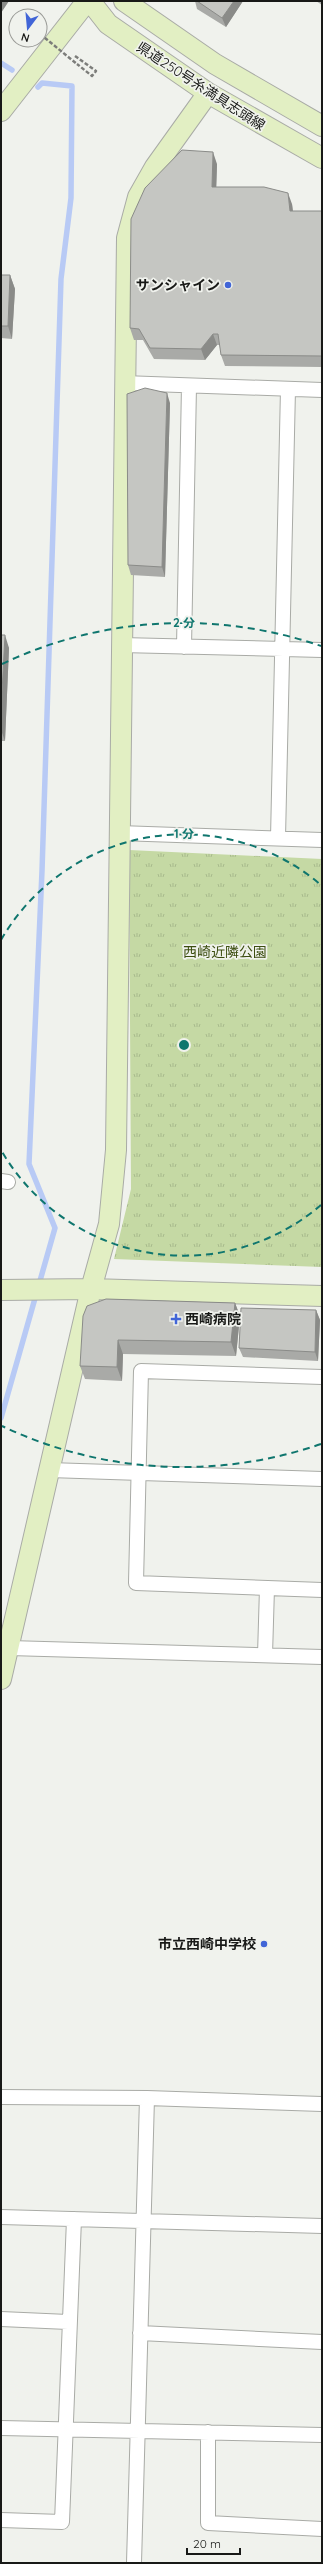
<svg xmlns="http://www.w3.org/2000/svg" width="323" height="2564" font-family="Quicksand,'Noto Sans JP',sans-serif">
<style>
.park{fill:url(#park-tufts)}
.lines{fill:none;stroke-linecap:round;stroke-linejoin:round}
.stream{stroke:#b8caf5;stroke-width:5.5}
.street-casing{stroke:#a9aba6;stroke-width:16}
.secondary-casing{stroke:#a9aba6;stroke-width:22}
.path{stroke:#7c7d7a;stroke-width:2.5;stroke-dasharray:4 2;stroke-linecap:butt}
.street{stroke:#fff;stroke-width:14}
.secondary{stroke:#e2efc3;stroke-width:20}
.path-bridge{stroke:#7c7d7a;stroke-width:2.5;stroke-dasharray:4 2;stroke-linecap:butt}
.wall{fill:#a9aaa7}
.shaded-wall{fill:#8a8b88}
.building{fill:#c5c6c2;stroke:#8a8b88}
.ring{fill:none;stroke:#0f766e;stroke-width:2;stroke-dasharray:7 5}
.poi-dot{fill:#4165d7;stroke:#f0f2ed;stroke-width:1.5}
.labels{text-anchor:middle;stroke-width:3.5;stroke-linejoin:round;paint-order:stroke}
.street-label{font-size:14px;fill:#181917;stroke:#f0f2ed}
.poi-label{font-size:14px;font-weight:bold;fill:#181917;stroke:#f0f2ed;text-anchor:end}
.park-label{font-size:14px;fill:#3c4e10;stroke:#f0f2ed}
.centre{fill:#0f766e;stroke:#f0f2ed;stroke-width:2}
.ring-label{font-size:12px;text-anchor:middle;font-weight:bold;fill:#0f766e;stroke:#f0f2ed;stroke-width:3.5;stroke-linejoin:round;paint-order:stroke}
</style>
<defs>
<pattern id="park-tufts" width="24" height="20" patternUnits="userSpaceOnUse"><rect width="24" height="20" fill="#c5d9a4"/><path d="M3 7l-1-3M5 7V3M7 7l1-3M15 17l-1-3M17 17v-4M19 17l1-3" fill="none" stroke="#a8ba8c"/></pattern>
</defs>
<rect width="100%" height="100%" fill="#f0f2ed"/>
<!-- park -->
<path class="park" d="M129 850 322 859V1267L114 1259 131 1189Z"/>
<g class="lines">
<!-- stream -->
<path class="stream" d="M1 63 12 70
M1 1418 55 1228 29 1164 42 871 61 279 71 198 72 86 42 83 38 87"/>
<!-- street casing -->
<g class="street-casing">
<path id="street" d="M123 383 322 390
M121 645 322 650
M184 647 189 386
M119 833 322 840
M278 838 288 389
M1 1181 8 1182
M322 1377 141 1371 136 1583 322 1590
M49 1470 322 1479
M9 1648 322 1657
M265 1655 267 1588
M1 2097 147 2098 322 2104
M1 2217 322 2226
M1 2319 68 2322
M140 2333 322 2342
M1 2428 322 2435
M208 2432V2523L322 2529
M1 2520 62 2522 74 2219
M134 2563 147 2098"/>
</g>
<!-- secondary casing -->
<g class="secondary-casing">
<path id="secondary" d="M90 1 108 24 208 93 322 158
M124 1 215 64 322 126
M1 111 87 1
M1 1290 91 1289 322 1296
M1 1679 91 1289 109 1224 116 1150 127 238 138 197 155 167 208 93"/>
</g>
<!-- path -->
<path class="path" d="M22 40 26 45 30 40
M75 56 96 71 92 76 77 64"/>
<!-- street -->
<use href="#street" class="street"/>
<!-- secondary -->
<use href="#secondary" class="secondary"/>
<!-- path-bridge -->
<path class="path-bridge" d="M40 34 77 64"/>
</g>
<!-- wall -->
<path class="wall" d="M195 1H243L226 27 197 9Z
M316 1H322V5Z
M217 164 216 187 292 204 293 211H322V367L225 366 221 355 220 345H217L205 360 154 359 143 340H134L130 328Z
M1 275H10L15 289 12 339 1 338Z
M170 403 165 577 131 575 128 565Z
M1 635 9 648 5 741H1Z
M106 1299 235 1303 240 1316 236 1356 123 1354 122 1381 85 1379 80 1366Z
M316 1310 320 1320 318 1361 243 1357 239 1348Z"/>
<!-- shaded-wall -->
<path class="shaded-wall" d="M1 1H9L1 13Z
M234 1H243L226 27 222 18Z
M213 152 217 164 216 198 212 187Z
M288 193 292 204 294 222 290 211Z
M10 275 15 289 12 339 8 326Z
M213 334 217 345 205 360 201 349Z
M167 393 170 403 165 577 162 567Z
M1 465 2 467 1 497Z
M5 635 9 648 5 741 1 730V711Z
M235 1303 240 1316 236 1356 231 1342Z
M316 1310 320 1320 318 1361 315 1352Z
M118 1340 123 1354 122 1381 117 1367Z"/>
<!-- building -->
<path class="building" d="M197 1H234L222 18Z
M182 150 213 152 212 187H264L288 193 290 211H322V356L221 355 218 334H213L201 349 150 348 139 329 130 328 131 219 145 188Z
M1 275H10L8 326H1Z
M145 388 167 393 162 567 128 565 127 394Z
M1 635H5L1 711Z
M106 1299 235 1303 231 1342 118 1340 117 1367 80 1366 83 1316 87 1306Z
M241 1308 316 1310 315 1352 239 1348Z"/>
<!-- distance rings -->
<g class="ring">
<path d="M321 1205A211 211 0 0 1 1 1150M1 940A211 211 0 0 1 321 885"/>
<path d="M321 1444A422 422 0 0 1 2 1426M2 664A422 422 0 0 1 321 646"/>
</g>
<!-- markers -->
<g class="poi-dot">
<circle cx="228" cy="285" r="4"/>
<path d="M174 1313h4v4h4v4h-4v4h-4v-4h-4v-4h4z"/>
<circle cx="264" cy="1944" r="4"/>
</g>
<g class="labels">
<!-- street labels -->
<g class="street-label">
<text transform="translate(201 86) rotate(33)" y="5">県道250号糸満具志頭線</text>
</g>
<!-- poi labels -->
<g class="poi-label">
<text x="220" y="290">サンシャイン</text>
<text x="185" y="1324" text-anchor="start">西崎病院</text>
<text x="256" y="1949">市立西崎中学校</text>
</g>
<!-- park labels -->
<g class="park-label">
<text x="225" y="957">西崎近隣公園</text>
</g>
</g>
<circle cx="184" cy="1045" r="6" class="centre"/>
<g class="ring-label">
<text x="184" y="627">2 分</text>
<text x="184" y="838">1 分</text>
</g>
<!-- border -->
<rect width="323" height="2564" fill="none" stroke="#181917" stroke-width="4"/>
<!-- north arrow -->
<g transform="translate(28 28) rotate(196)"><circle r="19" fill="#f0f2ed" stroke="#9a9b97"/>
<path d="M0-3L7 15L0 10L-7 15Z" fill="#4165d7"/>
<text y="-6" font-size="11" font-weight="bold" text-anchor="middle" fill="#181917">N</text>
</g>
<!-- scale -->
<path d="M187 2548v6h53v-6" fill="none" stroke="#181917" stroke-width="2"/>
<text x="193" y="2548" font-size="12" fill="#181917" stroke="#f0f2ed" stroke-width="3" paint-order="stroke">20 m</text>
</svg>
